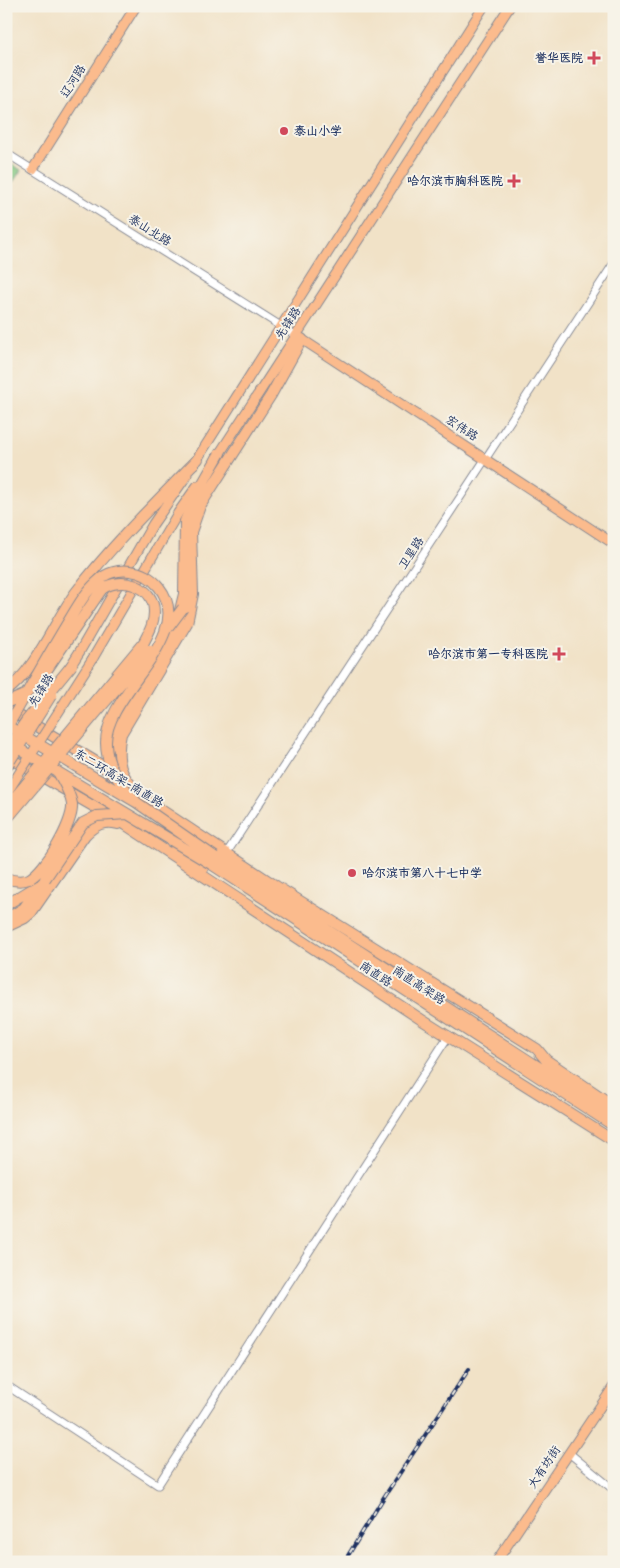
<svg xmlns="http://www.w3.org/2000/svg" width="620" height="1568" font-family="Kalam,'LXGW WenKai TC',sans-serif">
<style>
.green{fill:#83c781;stroke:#4f7b70}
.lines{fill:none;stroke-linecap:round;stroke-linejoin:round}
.minor-casing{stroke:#868892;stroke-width:9}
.major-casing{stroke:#868892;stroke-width:11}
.highway-casing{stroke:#868892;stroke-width:12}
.minor{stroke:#fff;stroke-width:7}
.major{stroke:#fbbb8d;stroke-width:9}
.highway{stroke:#fbbb8d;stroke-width:10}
.rail-casing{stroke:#1b2f5e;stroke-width:4}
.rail{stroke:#f7f3e8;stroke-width:2;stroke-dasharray:5.5;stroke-linecap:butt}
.major-bridge-casing{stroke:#868892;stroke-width:11;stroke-linecap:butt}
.highway-bridge-casing{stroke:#868892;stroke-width:12;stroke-linecap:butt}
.major-bridge{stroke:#fbbb8d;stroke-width:9}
.highway-bridge{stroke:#fbbb8d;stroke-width:10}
.poi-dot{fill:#d1495b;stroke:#f7f3e8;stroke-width:2}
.labels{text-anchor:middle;stroke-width:4;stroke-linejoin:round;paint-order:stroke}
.poi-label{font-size:12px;font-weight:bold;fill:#1b2f5e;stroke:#f7f3e8;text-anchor:end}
.street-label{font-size:12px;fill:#1b2f5e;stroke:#f7f3e8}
</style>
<rect width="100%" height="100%" fill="#f7f3e8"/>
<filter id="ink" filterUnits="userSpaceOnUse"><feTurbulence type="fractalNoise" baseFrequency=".02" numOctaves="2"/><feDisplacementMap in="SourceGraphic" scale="10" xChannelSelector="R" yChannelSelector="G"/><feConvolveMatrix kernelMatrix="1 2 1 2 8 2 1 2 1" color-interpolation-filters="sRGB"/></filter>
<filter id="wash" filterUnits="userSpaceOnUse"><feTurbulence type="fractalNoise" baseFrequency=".0096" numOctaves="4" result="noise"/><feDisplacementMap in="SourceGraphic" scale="20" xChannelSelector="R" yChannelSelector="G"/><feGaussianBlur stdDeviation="1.12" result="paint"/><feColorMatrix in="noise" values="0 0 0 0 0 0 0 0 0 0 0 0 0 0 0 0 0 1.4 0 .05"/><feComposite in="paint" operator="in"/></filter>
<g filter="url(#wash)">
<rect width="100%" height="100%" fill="#f1e2c7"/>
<!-- green -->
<path class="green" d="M6 161 21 170 6 193Z"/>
</g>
<g filter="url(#ink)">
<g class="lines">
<!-- minor casing -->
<g class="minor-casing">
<path id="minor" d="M6 153 295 335
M226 854 614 263
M6 1385 158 1485 449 1035
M569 1453 614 1490"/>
</g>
<!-- major casing -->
<g class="major-casing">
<path id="major" d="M33 169 136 6
M297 336 614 544
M216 459 510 6
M194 464 484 6
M80 651 153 524 187 475
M93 658 178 513 197 486
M496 1562 614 1386"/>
</g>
<!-- highway casing -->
<g class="highway-casing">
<path id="highway" d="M6 691C35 672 55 620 76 592 113 544 156 502 198 459
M6 708 98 763 143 798 276 886 537 1049 546 1060 614 1106
M107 752 121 721 176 627 184 594 185 521 195 497 220 453
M6 756 126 825 422 1020 614 1141
M131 785C117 770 117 752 121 734L187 623 193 594 191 532 200 506 271 395 302 339
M175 846 203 869
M215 857 614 1116
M211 864 614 1126
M6 905 37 886
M6 919 24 908 45 879
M6 927 25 918 31 913 85 835C95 825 104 820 118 824"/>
</g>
<!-- minor -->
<use href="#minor" class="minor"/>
<!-- major -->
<use href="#major" class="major"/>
<!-- highway -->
<use href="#highway" class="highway"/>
<!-- rail casing -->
<g class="rail-casing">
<path id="rail" d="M344 1562 384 1497 469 1369"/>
</g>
<!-- rail -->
<use href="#rail" class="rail"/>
<!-- major-bridge casing -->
<g class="major-bridge-casing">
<path id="major-bridge" d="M68 670 80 651
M6 768 52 695
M6 794 93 658"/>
</g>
<!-- highway-bridge casing -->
<g class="highway-bridge-casing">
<path id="highway-bridge" d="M168 628 183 608
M6 703 24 695
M6 725 136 802 215 857
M6 729C26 695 45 660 65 627 75 611 84 593 98 581 106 573 119 569 130 571 141 572 152 578 159 587 198 636 105 693 106 743 106 768 121 784 136 802
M6 741 211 864
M6 750 26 721 72 665
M6 808 144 642C149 632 154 624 154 612 154 585 121 576 102 589L44 674
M6 820 149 650
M6 878C14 881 21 882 29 879 45 871 74 822 72 804 70 792 63 782 58 772
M45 879 83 823 97 816 127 814"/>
</g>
<!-- major-bridge -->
<use href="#major-bridge" class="major-bridge"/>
<!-- highway-bridge -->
<use href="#highway-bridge" class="highway-bridge"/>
</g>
</g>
<!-- markers -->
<g class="poi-dot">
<path d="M591.5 50.5h5v5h5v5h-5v5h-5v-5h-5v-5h5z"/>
<circle cx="284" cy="131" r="5"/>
<path d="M511.5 173.5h5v5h5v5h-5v5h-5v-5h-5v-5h5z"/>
<path d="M556.5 646.5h5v5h5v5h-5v5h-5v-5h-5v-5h5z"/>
<circle cx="352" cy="873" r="5"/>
</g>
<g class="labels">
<!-- poi labels -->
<g class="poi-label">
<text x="583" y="62">誉华医院</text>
<text x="294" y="135" text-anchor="start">泰山小学</text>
<text x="503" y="185">哈尔滨市胸科医院</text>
<text x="548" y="658">哈尔滨市第一专科医院</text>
<text x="362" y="877" text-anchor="start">哈尔滨市第八十七中学</text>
</g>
<!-- street labels -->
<g class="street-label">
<text transform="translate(73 81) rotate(-58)" y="4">辽河路</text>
<text transform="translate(150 230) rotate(32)" y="4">泰山北路</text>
<text transform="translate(288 323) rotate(-57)" y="4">先锋路</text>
<text transform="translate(462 428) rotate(33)" y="4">宏伟路</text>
<text transform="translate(411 553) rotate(-57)" y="4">卫星路</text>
<text transform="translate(41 690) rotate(-58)" y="4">先锋路</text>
<text transform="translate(119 778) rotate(31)" y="4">东二环高架-南直路</text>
<text transform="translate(376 974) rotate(33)" y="4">南直路</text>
<text transform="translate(419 985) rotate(33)" y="4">南直高架路</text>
<text transform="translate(544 1467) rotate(-56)" y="4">大有坊街</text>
</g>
</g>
<!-- margin -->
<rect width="620" height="1568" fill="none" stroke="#f7f3e8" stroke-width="25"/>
</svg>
